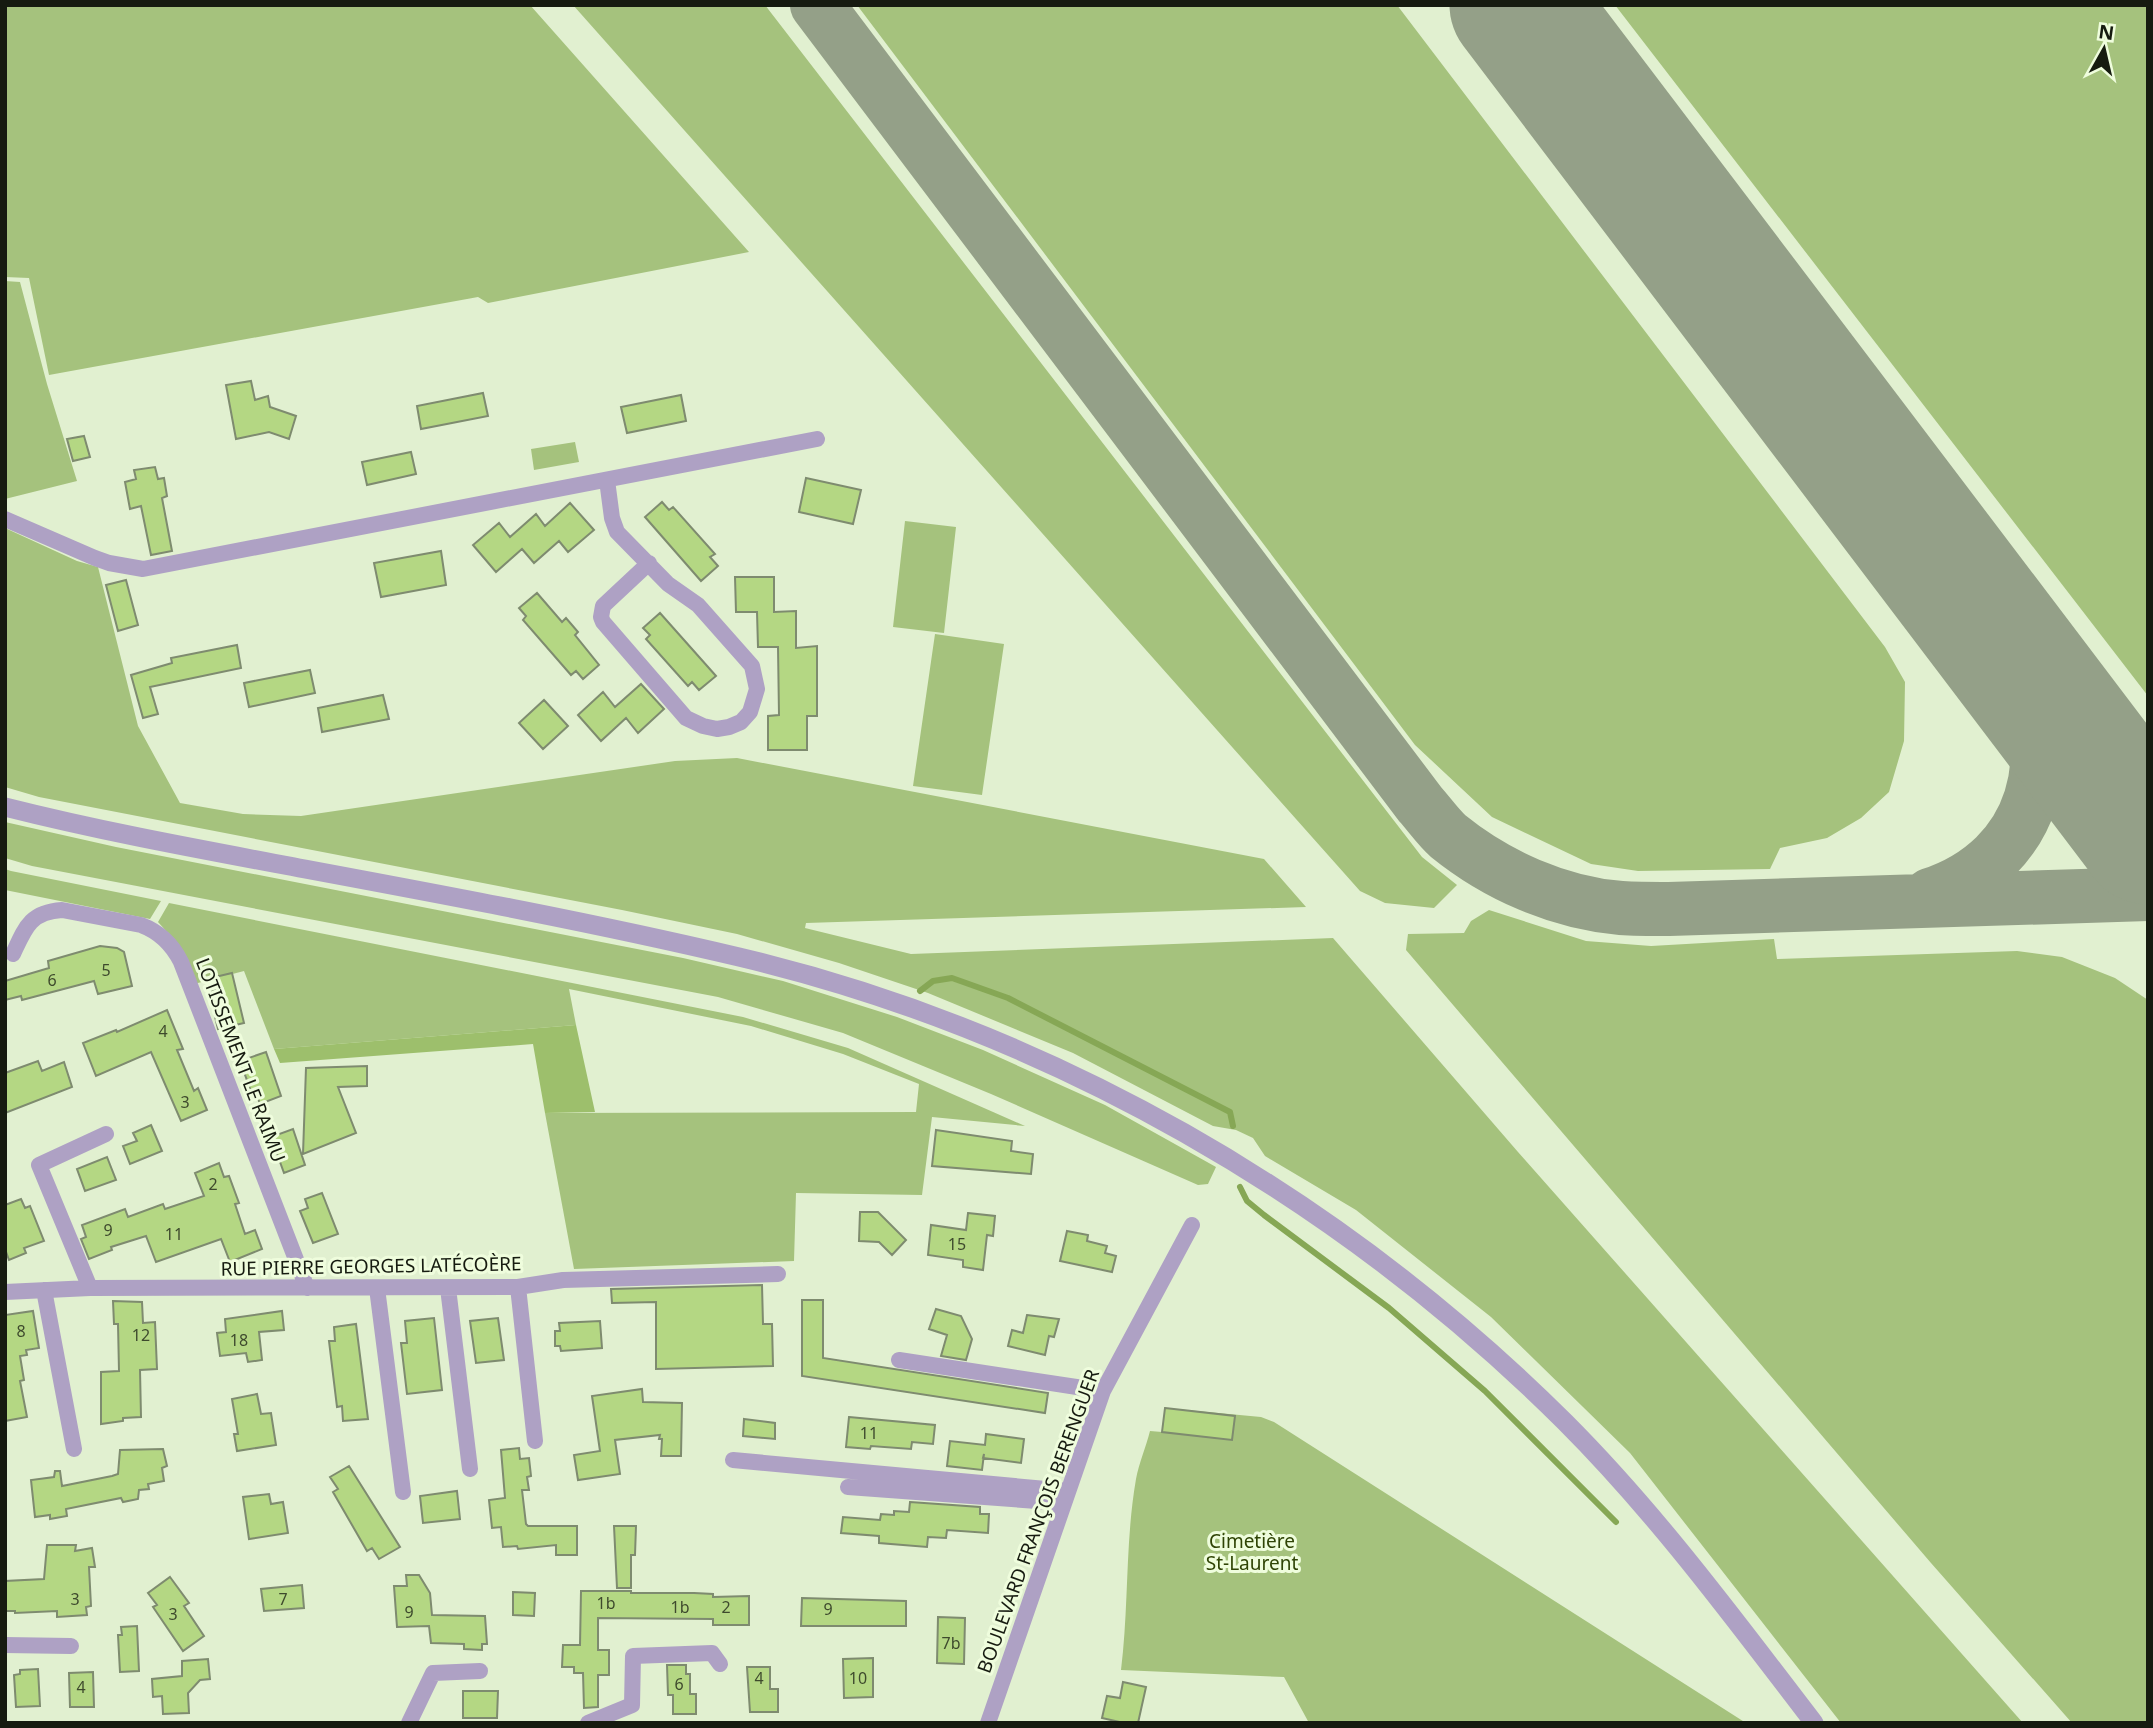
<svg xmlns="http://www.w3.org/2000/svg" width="2153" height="1728" font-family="'Noto Sans',sans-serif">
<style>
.green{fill:#a5c27d}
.forest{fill:#9dbf6c}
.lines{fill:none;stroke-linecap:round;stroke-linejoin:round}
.stream{stroke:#86a755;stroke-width:6}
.taxiway{stroke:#94a088;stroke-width:54}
.runway{stroke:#94a088;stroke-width:135}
.building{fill:#b4d783;stroke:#7e8b6f;stroke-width:2}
.minor{stroke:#aea1c4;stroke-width:16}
.tertiary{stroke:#aea1c4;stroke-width:19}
.labels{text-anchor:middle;stroke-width:6;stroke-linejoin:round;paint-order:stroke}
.number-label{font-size:16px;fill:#3e4a2d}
.street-label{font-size:19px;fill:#161b10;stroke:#effddd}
.park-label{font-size:19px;fill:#2f4405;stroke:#effddd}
</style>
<rect width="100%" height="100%" fill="#e1f0d0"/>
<!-- green -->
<path class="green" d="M5 5H530L749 252 488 303 478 297 49 375 29 278 5 277Z
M573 5H765L1422 857 1457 885 1434 908 1385 903 1360 891Z
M857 5H1397L1885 647 1905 682 1904 741 1889 792 1861 818 1827 838 1780 848 1770 869 1638 871 1591 864 1492 817 1415 745Z
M1615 5H2148V696Z
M5 281 20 282 47 384 77 481 5 499Z
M575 442 579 462 534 470 531 449Z
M905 521 956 527 944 633 893 627Z
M5 528 77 561 98 567 138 726 180 803 243 814 301 816 675 761 737 758 1264 859 1306 907 806 923 805 928 911 954 1333 938 1518 1152 2023 1723H1841L1630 1453 1491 1317 1356 1210 1265 1156 1253 1138 1236 1130 1213 1126 1073 1053 928 993 839 963 737 934 622 910 39 797 5 787Z
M935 634 1004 644 982 795 913 786Z
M5 822 116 847 683 958 783 981 897 1017 983 1050 1105 1105 1216 1167 1208 1184 1198 1185 991 1094 843 1033 718 997 32 866 5 858Z
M5 869 11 871 161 901 150 919 5 890Z
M169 903 743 1017 848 1048 1025 1126 932 1117 922 1195 796 1193 794 1261 574 1269 545 1113 916 1112 919 1084 843 1054 751 1026 569 989 576 1025 274 1049 244 971 194 984 178 944 158 922Z
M1489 910 1586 941 1651 946 1774 939 1777 959 2017 951 2062 957 2115 978 2148 1000V1723H2072L1931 1563 1406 950 1408 934 1464 933 1471 921Z
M1165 1408 1261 1417 1274 1422 1746 1723H1309L1284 1677 1121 1670C1129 1607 1125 1542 1136 1479 1139 1463 1146 1447 1150 1431L1162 1432Z"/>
<!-- forest -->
<path class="forest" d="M576 1025 595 1112 545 1113 533 1044 280 1063 274 1049Z"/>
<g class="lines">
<!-- stream -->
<path class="stream" d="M920 991 933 981 952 978 1008 998 1230 1112 1233 1126
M1240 1187 1247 1201 1264 1215 1389 1308 1485 1391 1616 1522"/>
<!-- taxiway -->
<path class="taxiway" d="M817 5 1420 804C1429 814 1438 827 1448 836 1496 875 1559 903 1621 908 1637 909 1653 909 1669 909L2148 894
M2114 792 2148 826
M1930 895C2037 860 2064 752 2012 658"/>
<!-- runway -->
<path class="runway" d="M1517 5 2148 837"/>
</g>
<!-- building -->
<path class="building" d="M251 381 255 400 268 396 270 407 296 416 289 439 269 432 236 439 226 385Z
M483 393 488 416 421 429 417 406Z
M681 395 686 421 627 433 621 407Z
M84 436 90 457 73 461 67 439Z
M411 452 416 474 367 485 362 462Z
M155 467 158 479 164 478 167 496 162 498 172 551 151 555 141 506 130 509 125 482 136 479 134 470Z
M806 478 861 490 853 524 799 512Z
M662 502 669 510 673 507 715 554 710 557 718 566 701 581 645 517Z
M570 503 594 530 568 552 559 541 534 563 522 549 496 572 473 545 499 523 510 537 536 514 545 526Z
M441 551 446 585 381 597 374 563Z
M735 577H774V612L796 611V648L817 646V716H807V750H768V716L779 715 778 647H758L757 612H736Z
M126 580 138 625 118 631 106 585Z
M537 593 562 622 566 618 578 632 575 635 599 665 583 679 576 671 571 675 523 620 526 616 519 608Z
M660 613 716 676 699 690 692 682 688 686 646 639 650 635 643 628Z
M237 645 241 668 150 687 158 714 143 718 131 675 172 663 171 658Z
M310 670 315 693 249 707 244 683Z
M641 684 664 709 638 733 626 718 601 741 578 715 603 692 615 707Z
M383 695 389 719 322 732 318 708Z
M544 700 568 726 543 749 519 723Z
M100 946 117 948 124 952 132 986 98 994 94 981 22 1000 21 996 5 1000V981L49 968 48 961Z
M232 973 244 1023 218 1029 209 992 218 990 215 977Z
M167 1010 183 1049 177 1050 194 1091 198 1088 207 1110 181 1121 151 1052 96 1076 83 1043 116 1030 117 1032Z
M266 1052 281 1096 260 1104 256 1093 252 1094 240 1061Z
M38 1061 42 1071 64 1062 72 1087 5 1113V1073Z
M367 1066V1086L338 1087 356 1133 303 1154 306 1068Z
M151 1125 162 1151 130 1164 123 1146 137 1141 133 1133Z
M293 1129 305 1165 284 1173 271 1137Z
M936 1130 1012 1141 1011 1151 1033 1154 1031 1174 932 1166Z
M107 1157 116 1180 85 1191 77 1169Z
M219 1163 224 1177 229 1176 239 1203 235 1204 245 1234 255 1230 262 1249 230 1262 221 1239 156 1262 146 1236 111 1247 112 1250 89 1259 81 1239 86 1237 82 1225 125 1209 128 1217 163 1204 165 1209 204 1196 195 1173Z
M322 1193 338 1234 313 1243 300 1211 308 1208 305 1199Z
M21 1199 25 1208 30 1206 44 1241 24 1248 26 1253 9 1260 5 1249V1205Z
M860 1212H878L906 1240 892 1255 879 1242 859 1241Z
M968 1213 995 1216 993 1236 987 1235 983 1270 963 1267V1260L928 1255 931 1225 966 1230Z
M1067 1231 1088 1235 1087 1241 1107 1246 1105 1253 1116 1256 1112 1272 1060 1261Z
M762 1285 763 1324H772L773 1366 656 1369V1302L612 1303 611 1289Z
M802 1300H823V1358L1048 1393 1045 1413 802 1376Z
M113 1301 142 1302 143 1323 155 1322 157 1369 140 1370 141 1417 123 1418V1421L101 1424V1372L119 1371 118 1324H114Z
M936 1309 961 1316 972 1339 966 1360 941 1356 947 1335 929 1329Z
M33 1311 39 1348 26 1350 27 1355 20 1356 24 1380 20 1381 27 1417 5 1421V1315Z
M282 1311 284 1330 259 1332 262 1360 248 1362 246 1353 220 1356 217 1333 226 1332 225 1319Z
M1027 1315 1059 1319 1054 1337 1049 1336 1045 1355 1008 1346 1012 1330 1023 1333Z
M434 1318 442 1390 407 1394 401 1343H407L405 1321Z
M498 1318 504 1360 476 1363 470 1321Z
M600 1321 602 1348 561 1351 560 1346H555V1331H560L559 1323Z
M356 1324 368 1419 343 1421 342 1406 337 1407 329 1341H335L334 1327Z
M642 1389 643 1402 682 1403 681 1456H661L662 1439H659L660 1435 615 1440 620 1474 578 1480 574 1455 600 1451 592 1396Z
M257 1394 261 1414 271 1413 276 1445 237 1451 234 1434H238L232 1399Z
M1165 1408 1235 1416 1232 1440 1162 1432Z
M849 1417 935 1425 933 1444 912 1442 911 1449 871 1446 870 1449 846 1447Z
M744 1419 775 1423V1439L743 1436Z
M986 1434 1024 1439 1021 1463 983 1458 984 1454 982 1470 947 1466 950 1441 985 1445Z
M519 1448 520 1459 529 1458 531 1476 527 1477 529 1490H522L526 1524 528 1526H577V1555H556V1545L518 1549 517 1546 503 1547 501 1527 492 1528 489 1500 505 1498 501 1450Z
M163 1449 167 1466 162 1468 164 1481 148 1484 149 1489 139 1490 138 1499 123 1502 121 1498 66 1509 67 1516 50 1519V1515L35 1517 31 1480 54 1477 55 1471H60L62 1486 112 1476 118 1474 120 1450Z
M349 1466 400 1547 379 1559 372 1548 367 1551 333 1492 338 1489 330 1477Z
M457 1491 460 1519 423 1523 420 1496Z
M269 1494 271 1504 283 1502 288 1533 249 1539 243 1497Z
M910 1502 980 1507V1514H989L988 1533 947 1530 946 1538 928 1537 927 1547 879 1543V1536L841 1533 843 1517 880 1520 881 1514 894 1515V1511L909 1512Z
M614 1526H636L635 1555H631V1588H617Z
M47 1545H76L75 1551 92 1548 95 1567H89L91 1606 86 1607 87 1615 57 1617V1611L15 1613V1611H5V1581L44 1579Z
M406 1575H419L430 1593 432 1615 485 1616 487 1644H482V1650L464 1649V1644L431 1643 429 1626 397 1627 394 1586H407Z
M170 1577 189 1603 184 1606 204 1636 183 1651 153 1607 157 1605 148 1593Z
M302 1585 304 1608 264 1611 261 1589Z
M581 1591H631V1593H694L713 1594V1597L749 1596V1625H713V1619L598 1618V1650H609V1675H598V1707L584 1708 583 1673H574V1667H562L563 1645H580Z
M513 1592 535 1593 534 1616 513 1615Z
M802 1598 906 1601V1626H801Z
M938 1617 965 1618 964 1664 937 1663Z
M137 1626 139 1671 120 1672 118 1635H122L121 1627Z
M873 1658V1697L844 1698 843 1659Z
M208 1659 210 1679 200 1680 188 1693 189 1713 163 1714 162 1696 153 1697 152 1679 182 1676V1661Z
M667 1665H686V1674H690V1694H696V1714H673V1695H668Z
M747 1667H770V1689H778V1712H750Z
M38 1669 40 1706 16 1707 14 1675 20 1674V1670Z
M93 1672 94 1707H70L69 1673Z
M1123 1682 1146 1687 1138 1723H1124L1102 1718 1107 1696 1120 1698Z
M463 1691H498L497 1718H463Z"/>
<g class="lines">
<!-- minor -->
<path class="minor" d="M607 480 612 518 617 532 668 584 698 605 752 666 757 689 750 712 741 722 729 727 717 729 703 726 686 718 603 622 601 617 603 606 649 563
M5 519 95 558 109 563 143 569 817 439
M13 954C25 928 30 912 62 910L141 925C160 932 172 944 181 962L307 1288
M518 1287 535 1441
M90 1288 39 1165 106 1134
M377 1288 403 1492
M448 1288 470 1469
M44 1290 74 1449
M5 1292 90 1288 518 1287 563 1280 778 1274
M899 1360 1103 1391
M733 1460 1068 1491
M848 1487 1064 1503
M5 1645 71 1646
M409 1723 433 1673 480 1671
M588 1723 632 1705 633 1656 712 1653 720 1664
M988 1723 1103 1391 1192 1225"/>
<!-- tertiary -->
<path class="tertiary" d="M5 807C104 832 204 850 305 869 450 896 595 923 739 957 1051 1031 1339 1197 1565 1422 1657 1514 1735 1620 1814 1723"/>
</g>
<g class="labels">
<!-- number labels -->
<g class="number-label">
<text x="106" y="976">5</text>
<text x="52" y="986">6</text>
<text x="163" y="1037">4</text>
<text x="185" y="1108">3</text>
<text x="213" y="1190">2</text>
<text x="108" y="1236">9</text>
<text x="174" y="1240">11</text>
<text x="957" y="1250">15</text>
<text x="21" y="1337">8</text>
<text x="141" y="1341">12</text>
<text x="239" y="1346">18</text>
<text x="869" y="1439">11</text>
<text x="75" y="1605">3</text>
<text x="283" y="1605">7</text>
<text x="606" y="1609">1b</text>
<text x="680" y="1613">1b</text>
<text x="726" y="1613">2</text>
<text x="828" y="1615">9</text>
<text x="409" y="1618">9</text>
<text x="173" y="1620">3</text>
<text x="951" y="1649">7b</text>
<text x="759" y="1684">4</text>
<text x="858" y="1684">10</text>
<text x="679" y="1690">6</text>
<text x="81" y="1693">4</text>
</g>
<!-- street labels -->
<g class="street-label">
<text transform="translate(241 1060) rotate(69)" y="7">LOTISSEMENT LE RAIMU</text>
<text transform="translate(371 1266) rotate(-1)" y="7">RUE PIERRE GEORGES LATÉCOÈRE</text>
<text transform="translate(1038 1521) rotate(-70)" y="7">BOULEVARD FRANÇOIS BERENGUER</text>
</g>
<!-- park labels -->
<g class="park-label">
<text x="1252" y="1548">Cimetière<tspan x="1252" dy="22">St-Laurent</tspan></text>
</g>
</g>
<!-- border -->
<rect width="2153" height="1728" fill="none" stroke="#161b10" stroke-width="14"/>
<!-- north arrow -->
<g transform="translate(2104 49) rotate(8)" stroke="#effddd" stroke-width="5" paint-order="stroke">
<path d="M0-5L12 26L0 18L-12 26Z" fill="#161b10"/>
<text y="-10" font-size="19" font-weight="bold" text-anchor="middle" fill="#161b10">N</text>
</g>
</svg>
